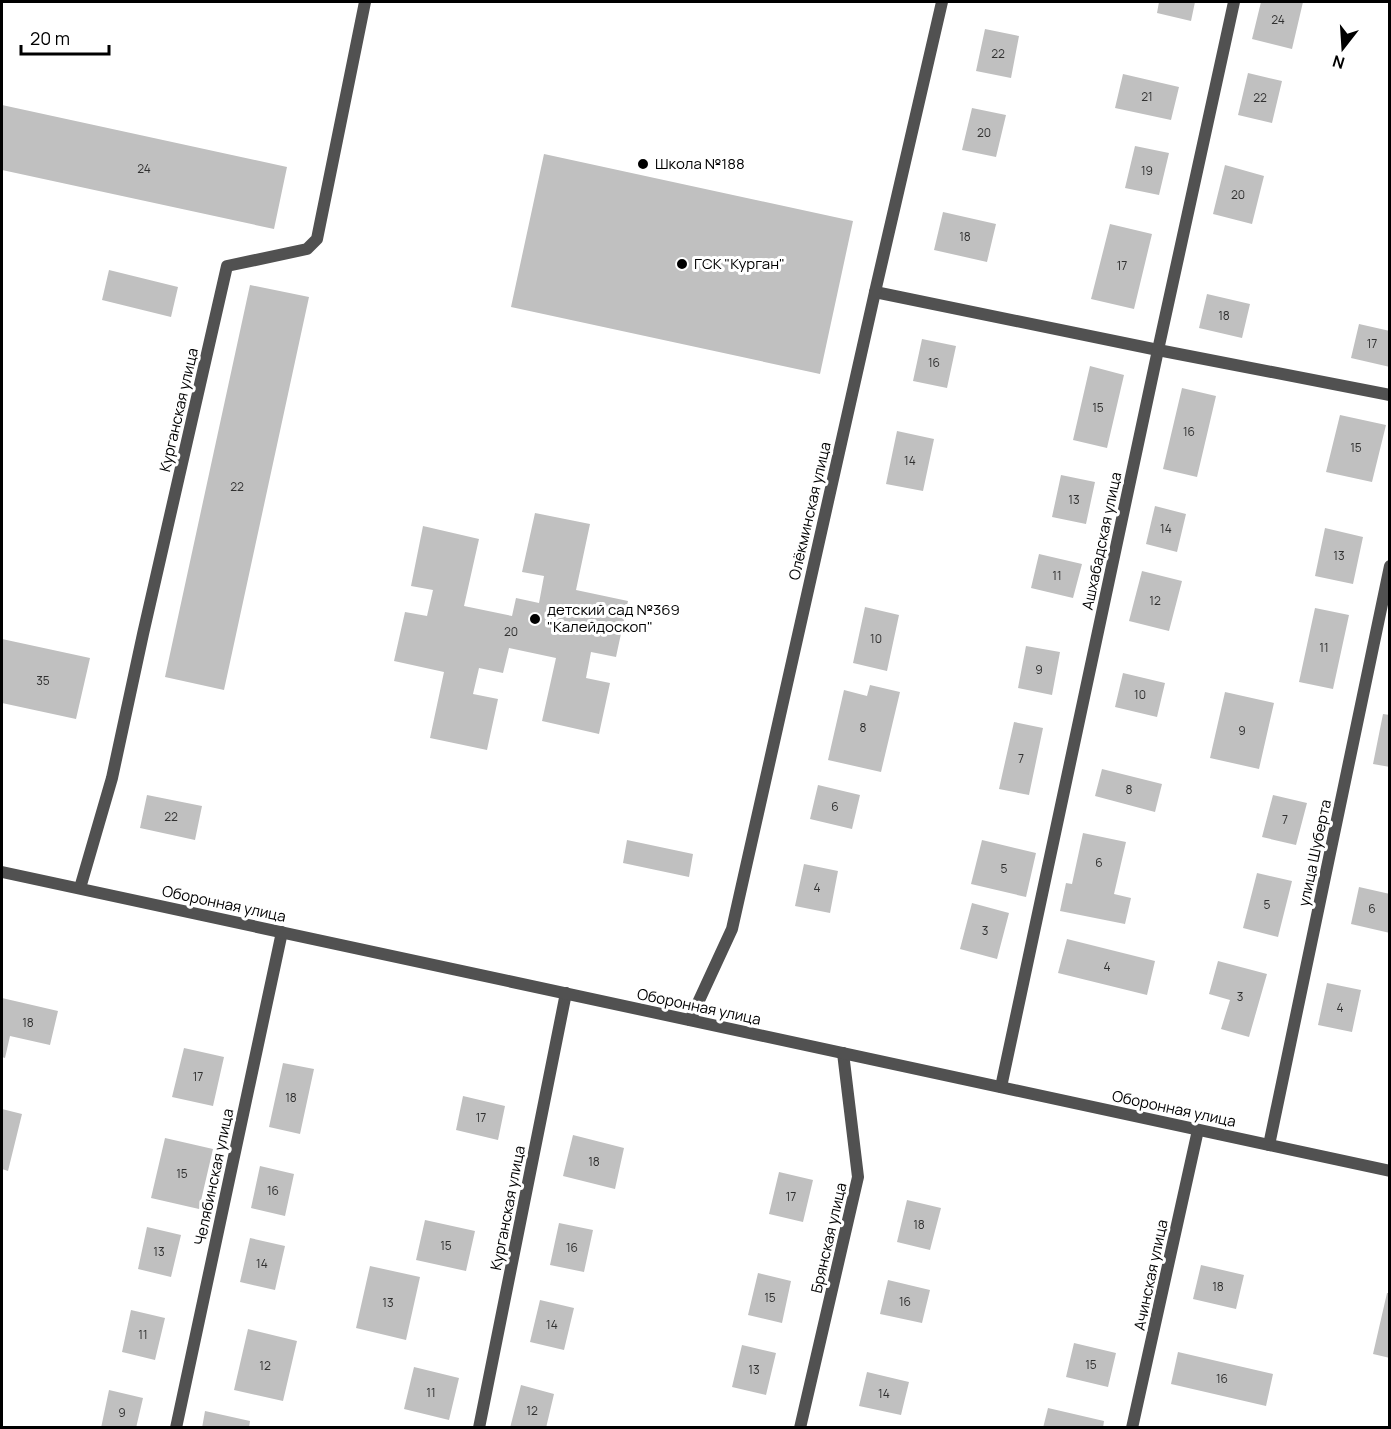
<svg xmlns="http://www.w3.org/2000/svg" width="1391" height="1429" font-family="Manrope,sans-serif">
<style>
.building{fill:#c0c0c0}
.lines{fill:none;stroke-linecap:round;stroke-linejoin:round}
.service{stroke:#515151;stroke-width:12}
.minor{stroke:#515151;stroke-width:12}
.tertiary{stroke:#515151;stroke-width:12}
.poi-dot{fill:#000;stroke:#fff;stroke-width:2}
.labels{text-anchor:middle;stroke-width:6;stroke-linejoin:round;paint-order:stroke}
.number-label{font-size:12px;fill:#303030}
.poi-label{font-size:15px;fill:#000;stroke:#fff;text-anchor:start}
.street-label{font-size:15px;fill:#000;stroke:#fff}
</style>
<rect width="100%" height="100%" fill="#fff"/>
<!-- building -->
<path class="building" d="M1159 2H1195L1191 21 1157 13Z
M1261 2H1303L1292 49 1252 39Z
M985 29 1019 36 1011 78 976 71Z
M1248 73 1282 81 1272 123 1238 115Z
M1123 74 1179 87 1171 120 1115 108Z
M2 105 287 167 274 229 2 170Z
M972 108 1006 115 996 157 962 150Z
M1135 146 1169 153 1159 195 1125 188Z
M544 154 853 221 820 374 511 307Z
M1225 165 1264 176 1252 224 1213 214Z
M943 212 996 224 987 262 934 250Z
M1110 224 1152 234 1134 309 1091 299Z
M109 270 178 287 171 317 102 300Z
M250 285 309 297 224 690 165 677Z
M1207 294 1250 304 1242 338 1199 328Z
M1359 324 1390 331V367L1351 358Z
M922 339 956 346 947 388 913 381Z
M1090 366 1124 375 1107 448 1073 440Z
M1182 388 1216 396 1197 477 1163 469Z
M1340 415 1386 425 1372 482 1326 472Z
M897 431 934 439 923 491 886 484Z
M1061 475 1095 482 1086 524 1052 517Z
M1155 506 1186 514 1177 552 1146 544Z
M535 513 590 524 576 590 628 601 616 657 591 652 586 678 610 683 599 734 542 721 556 658 509 648 503 673 479 668 473 694 498 699 487 750 430 738 444 672 394 661 405 612 427 616 433 590 411 586 423 526 479 539 464 606 512 616 516 598 539 603 544 576 522 572Z
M1325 528 1363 537 1353 584 1315 576Z
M1039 554 1082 564 1073 598 1031 588Z
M1142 571 1182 581 1169 631 1129 621Z
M865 607 899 615 887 671 853 663Z
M1315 608 1349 615 1333 689 1299 682Z
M2 639 90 658 76 719 2 703Z
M1026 646 1060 652 1052 695 1018 688Z
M1123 673 1165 683 1157 717 1115 707Z
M870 685 900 692 881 772 828 760 844 690 867 696Z
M1225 692 1274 703 1259 769 1210 758Z
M1383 714 1390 715V767L1373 764Z
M1014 722 1043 728 1029 795 999 789Z
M1102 769 1162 784 1155 812 1095 796Z
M818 785 860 795 852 829 810 819Z
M147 795 202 806 195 840 140 828Z
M1273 795 1307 803 1296 845 1262 837Z
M1083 833 1126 842 1114 894 1131 898 1125 924 1060 911 1066 883 1072 884Z
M627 840 693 854 689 877 623 863Z
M982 840 1036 853 1026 897 971 884Z
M804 864 838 871 830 913 795 906Z
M1257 873 1292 881 1278 937 1243 928Z
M1359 887 1390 894V933L1351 924Z
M972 903 1009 913 997 959 960 949Z
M1067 939 1155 961 1147 995 1058 973Z
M1218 961 1267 974 1249 1037 1221 1029 1230 1000 1209 994Z
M1327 983 1361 990 1352 1032 1318 1025Z
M2 998 58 1011 50 1045 10 1036 5 1058 2 1057Z
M184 1048 224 1057 213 1106 172 1097Z
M283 1063 314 1069 300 1134 269 1127Z
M463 1096 505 1106 498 1140 456 1130Z
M2 1109 22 1114 8 1171 2 1169Z
M573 1135 624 1148 615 1189 563 1176Z
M165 1138 213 1149 199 1209 151 1198Z
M260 1166 294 1174 285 1216 251 1208Z
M779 1172 813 1180 803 1222 769 1214Z
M907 1200 941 1208 930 1250 897 1242Z
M425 1220 475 1231 466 1271 416 1260Z
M559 1223 593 1230 584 1272 550 1265Z
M147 1227 181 1235 171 1277 138 1269Z
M250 1238 285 1246 275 1290 240 1282Z
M1201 1265 1244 1275 1236 1309 1193 1299Z
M370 1266 420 1277 406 1340 356 1328Z
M758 1273 791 1281 782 1323 748 1315Z
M888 1280 930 1290 922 1323 880 1314Z
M1387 1293H1390V1358L1373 1354Z
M540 1300 574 1308 564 1350 530 1342Z
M131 1310 165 1318 155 1360 122 1352Z
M248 1329 297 1341 283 1401 234 1390Z
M1074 1343 1116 1353 1108 1387 1066 1377Z
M742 1345 776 1353 766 1395 732 1387Z
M1178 1352 1273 1374 1266 1406 1171 1384Z
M414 1367 459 1378 449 1420 404 1409Z
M867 1372 909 1382 901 1415 859 1406Z
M521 1385 554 1394 546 1428H510Z
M109 1390 143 1398 136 1428H101Z
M1048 1408 1104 1421 1103 1428H1043Z
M205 1411 250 1421 249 1428H202Z"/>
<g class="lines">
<!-- service -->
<path class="service" d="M875 292 1158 350 1390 395"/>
<!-- minor -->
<path class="minor" d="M80 888 112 778 143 634 227 266 307 249 317 239 365 2
M690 1020 732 929 875 292 942 2
M1001 1087 1158 350 1234 2
M1269 1145 1390 566
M176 1428 282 932
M479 1428 566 993
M800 1428 858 1177 843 1053
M1132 1428 1198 1130"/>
<!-- tertiary -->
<path class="tertiary" d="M2 872 1390 1171"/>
</g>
<!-- markers -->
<g class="poi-dot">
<circle cx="643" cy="164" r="6"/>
<circle cx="682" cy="264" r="6"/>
<circle cx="535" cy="619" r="6"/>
</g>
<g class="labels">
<!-- number labels -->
<g class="number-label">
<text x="1278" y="24">24</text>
<text x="998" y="58">22</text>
<text x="1147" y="101">21</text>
<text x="1260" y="102">22</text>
<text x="984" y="137">20</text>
<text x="144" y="173">24</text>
<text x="1147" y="175">19</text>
<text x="1238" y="199">20</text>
<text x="965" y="241">18</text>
<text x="1122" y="270">17</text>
<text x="1224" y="320">18</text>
<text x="1372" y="348">17</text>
<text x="934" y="367">16</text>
<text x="1098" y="412">15</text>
<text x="1189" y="436">16</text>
<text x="1356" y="452">15</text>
<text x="910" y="465">14</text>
<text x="237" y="491">22</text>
<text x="1074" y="504">13</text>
<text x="1166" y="533">14</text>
<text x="1339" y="560">13</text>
<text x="1057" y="580">11</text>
<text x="1155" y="605">12</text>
<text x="511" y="636">20</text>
<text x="876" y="643">10</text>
<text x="1324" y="652">11</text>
<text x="1039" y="674">9</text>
<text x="43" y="685">35</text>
<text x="1140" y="699">10</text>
<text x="863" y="732">8</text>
<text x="1242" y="735">9</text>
<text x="1021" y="763">7</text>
<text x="1129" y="794">8</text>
<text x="835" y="811">6</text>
<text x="171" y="821">22</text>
<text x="1285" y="824">7</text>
<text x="1099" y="867">6</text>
<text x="1004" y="873">5</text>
<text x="817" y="892">4</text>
<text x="1267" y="909">5</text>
<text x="1372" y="913">6</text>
<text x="985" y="935">3</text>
<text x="1107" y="971">4</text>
<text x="1240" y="1001">3</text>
<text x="1340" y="1012">4</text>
<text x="28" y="1027">18</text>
<text x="198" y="1081">17</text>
<text x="291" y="1102">18</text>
<text x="481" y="1122">17</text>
<text x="594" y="1166">18</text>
<text x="182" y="1178">15</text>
<text x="273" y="1195">16</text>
<text x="791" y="1201">17</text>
<text x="919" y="1229">18</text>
<text x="446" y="1250">15</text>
<text x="572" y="1252">16</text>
<text x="159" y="1256">13</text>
<text x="262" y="1268">14</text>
<text x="1218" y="1291">18</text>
<text x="770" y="1302">15</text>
<text x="905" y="1306">16</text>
<text x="388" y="1307">13</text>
<text x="552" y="1329">14</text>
<text x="143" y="1339">11</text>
<text x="1091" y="1369">15</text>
<text x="265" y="1370">12</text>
<text x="754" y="1374">13</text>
<text x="1222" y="1383">16</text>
<text x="431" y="1397">11</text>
<text x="884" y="1398">14</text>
<text x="532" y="1415">12</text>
<text x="122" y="1417">9</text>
</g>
<!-- poi labels -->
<g class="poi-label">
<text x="655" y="169">Школа №188</text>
<text x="694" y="269">ГСК "Курган"</text>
<text x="547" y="615">детский сад №369<tspan x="547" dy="17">"Калейдоскоп"</tspan></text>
</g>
<!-- street labels -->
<g class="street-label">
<text transform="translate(179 410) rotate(-77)" y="5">Курганская улица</text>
<text transform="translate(810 511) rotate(-77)" y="5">Олёкминская улица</text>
<text transform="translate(1102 541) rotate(-78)" y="5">Ашхабадская улица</text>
<text transform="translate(1315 853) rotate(-78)" y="5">улица Шуберта</text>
<text transform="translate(224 904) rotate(12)" y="5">Оборонная улица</text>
<text transform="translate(699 1007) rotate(12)" y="5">Оборонная улица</text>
<text transform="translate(1174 1109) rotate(12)" y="5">Оборонная улица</text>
<text transform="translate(214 1177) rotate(-78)" y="5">Челябинская улица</text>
<text transform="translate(508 1208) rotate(-79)" y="5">Курганская улица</text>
<text transform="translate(829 1238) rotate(-77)" y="5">Брянская улица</text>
<text transform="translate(1151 1275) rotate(-78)" y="5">Ачинская улица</text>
</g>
</g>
<!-- border -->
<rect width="1391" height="1429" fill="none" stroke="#000000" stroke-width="6"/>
<!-- north arrow -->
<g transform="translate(1343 48) rotate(197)" stroke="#ffffff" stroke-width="4.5" paint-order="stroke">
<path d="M0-4.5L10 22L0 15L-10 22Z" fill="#000000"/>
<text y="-9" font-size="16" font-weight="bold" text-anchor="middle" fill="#000000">N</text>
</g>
<!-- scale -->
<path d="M21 45v9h88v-9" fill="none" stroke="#000000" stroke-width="3"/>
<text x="30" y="45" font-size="18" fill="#000000" stroke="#ffffff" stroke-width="4.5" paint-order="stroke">20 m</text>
</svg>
